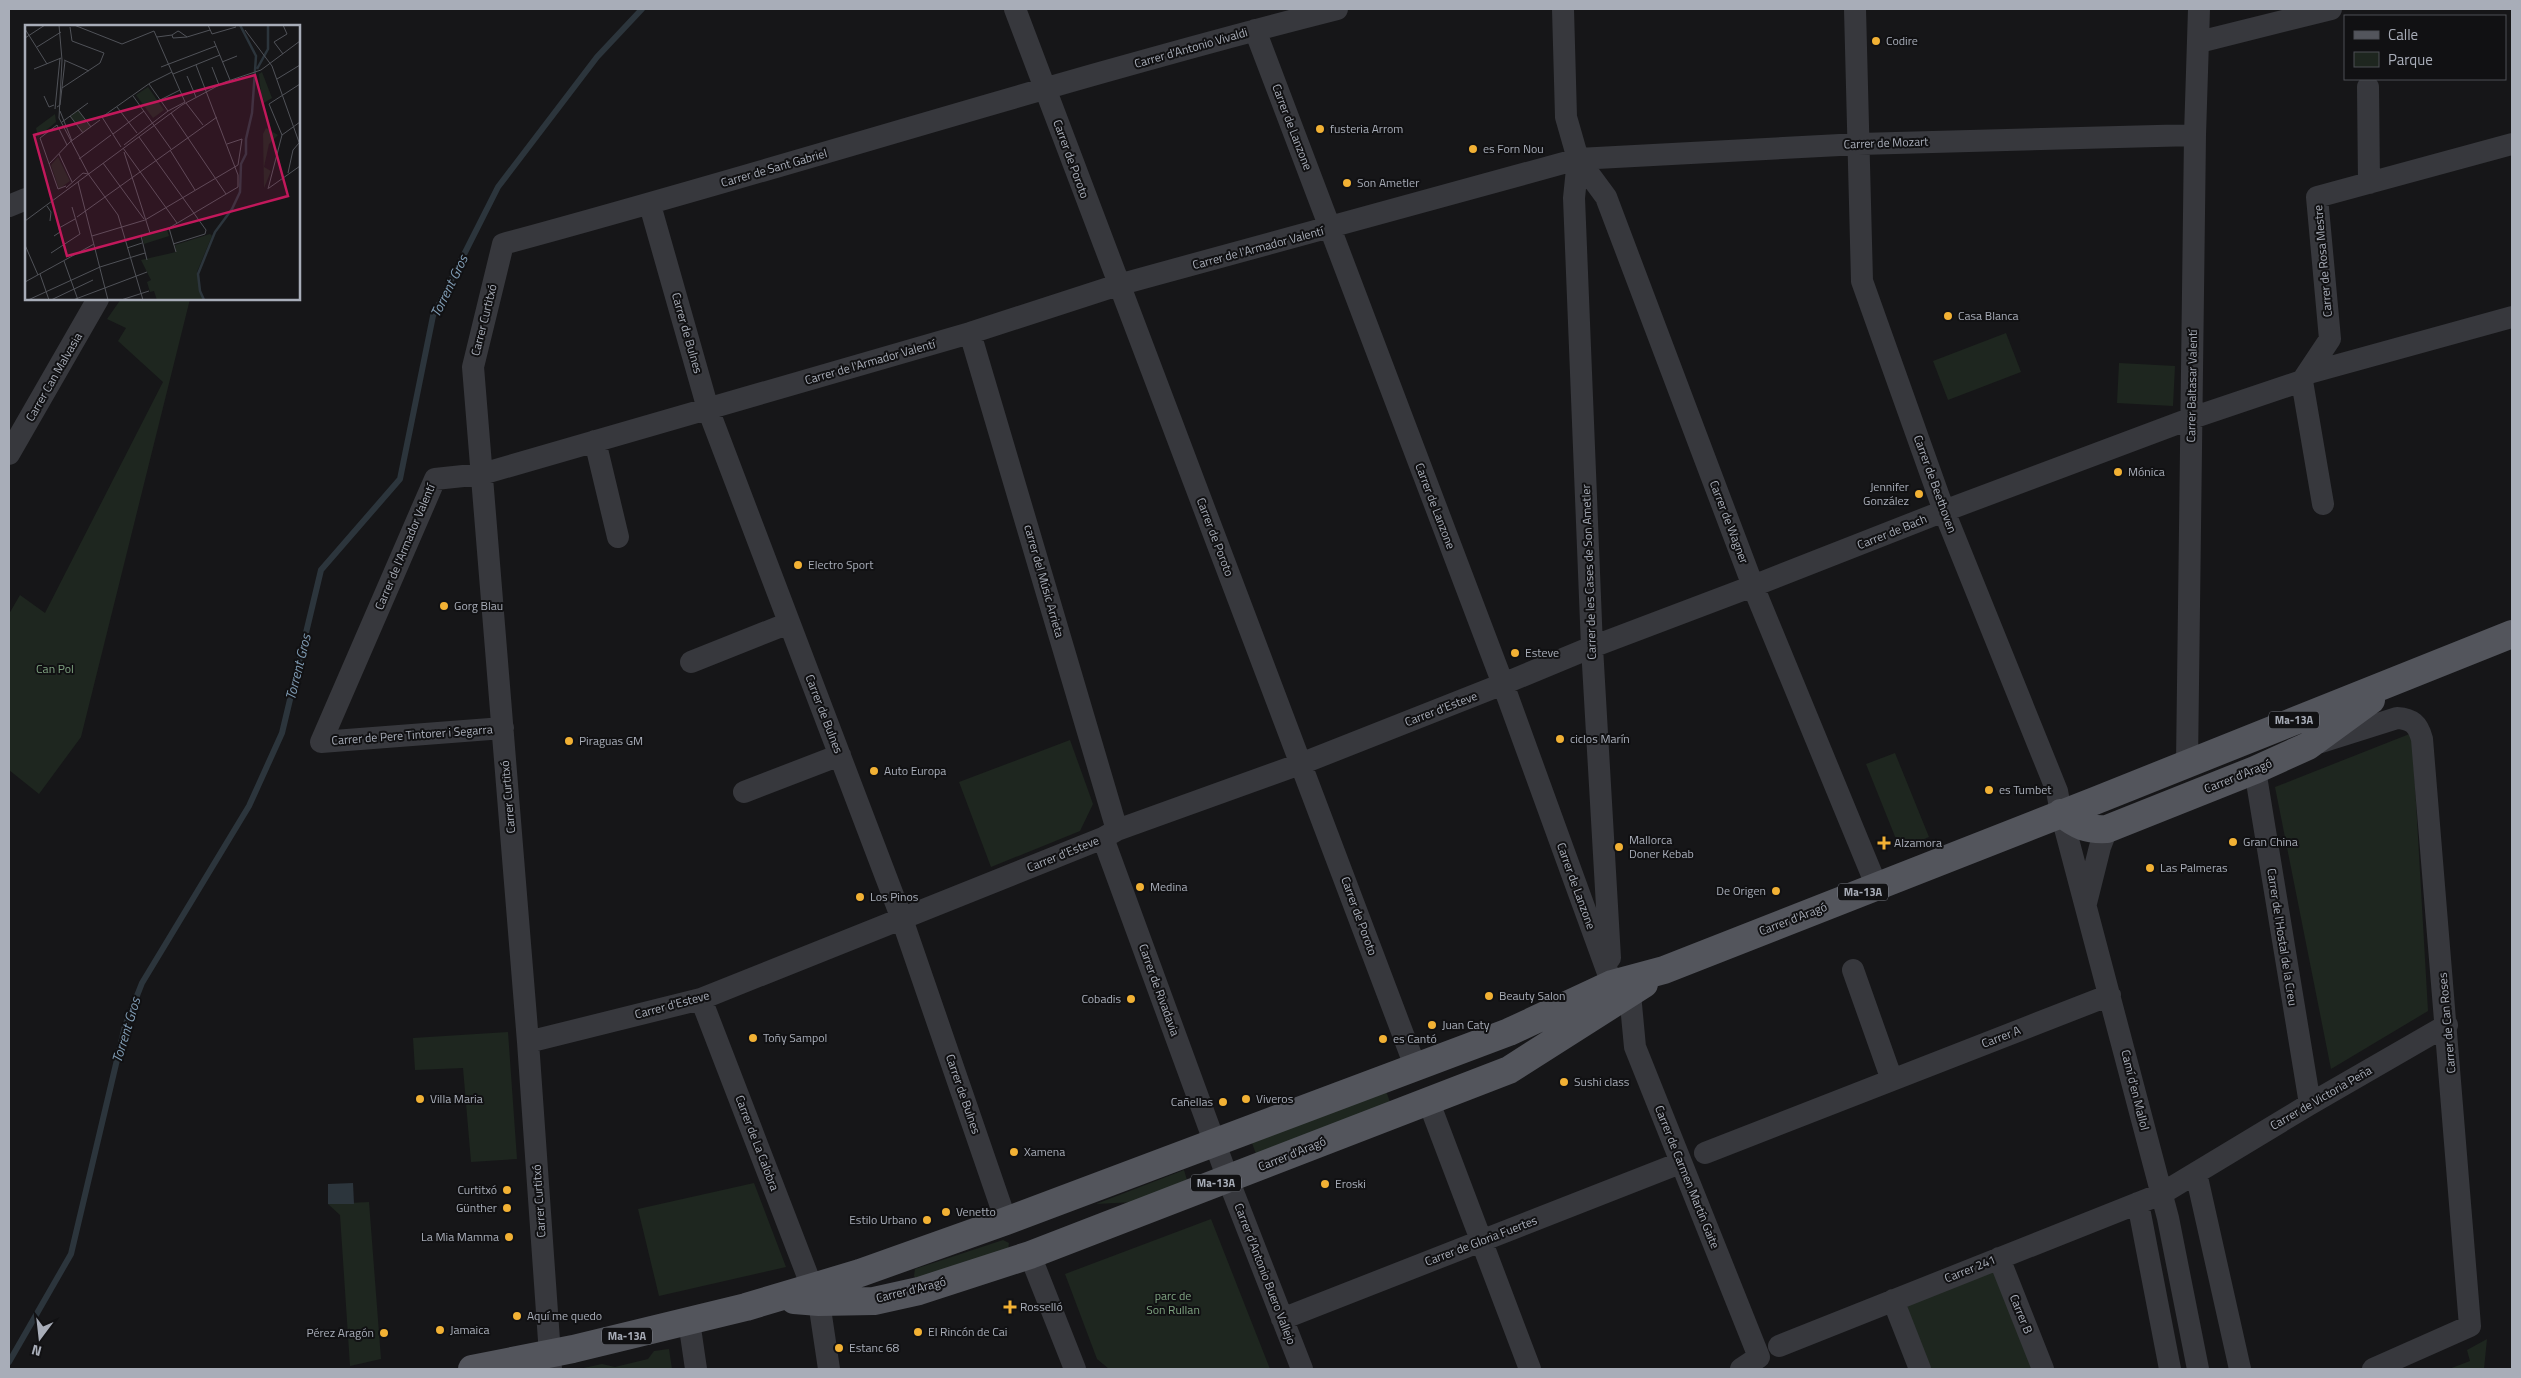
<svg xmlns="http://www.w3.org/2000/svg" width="2521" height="1378" font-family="'Titillium Web',sans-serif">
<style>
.green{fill:#1e261f}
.water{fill:#2c353c}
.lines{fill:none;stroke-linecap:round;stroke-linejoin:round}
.stream{stroke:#2c353c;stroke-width:6}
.minor{stroke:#37383d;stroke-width:22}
.major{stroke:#53555c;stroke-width:28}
.poi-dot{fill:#f2b134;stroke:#111113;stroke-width:2}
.labels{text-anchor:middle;stroke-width:4;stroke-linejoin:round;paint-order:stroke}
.shield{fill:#111113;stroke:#7b7e86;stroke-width:1}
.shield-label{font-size:11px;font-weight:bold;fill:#a8adb8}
.poi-label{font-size:12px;fill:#a8adb8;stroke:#111113;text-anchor:start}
.street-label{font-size:12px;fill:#a8adb8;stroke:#111113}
.park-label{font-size:12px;fill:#7fa381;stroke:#111113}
.water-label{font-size:14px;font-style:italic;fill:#7f9bb3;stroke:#111113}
.inset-river{fill:none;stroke:#2c353c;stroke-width:2.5}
.inset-road{fill:none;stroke:#505258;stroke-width:1}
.view{fill:#c2185b;fill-opacity:0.15;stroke:#c2185b;stroke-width:2.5}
.inset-edge{fill:none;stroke:#a8adb8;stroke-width:2.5}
</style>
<rect width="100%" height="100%" fill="#161618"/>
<!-- green -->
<path class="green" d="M121 299H190L81 737 39 794 9 770V614L20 595 45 613 163 382 118 341 126 328 107 319Z
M2006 333 2021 372 1948 400 1933 361Z
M2119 363 2175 366 2173 406 2117 403Z
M2412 733 2428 1011 2331 1069 2275 787Z
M1070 740 1093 804 1080 831 991 867 959 782Z
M1895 753 1929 837 1900 849 1866 764Z
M508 1032 517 1159 471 1162 463 1068 415 1070 413 1038Z
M1386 1091 1390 1102 1256 1154 1252 1143Z
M1184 1170 1187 1180 1134 1202 1096 1204Z
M754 1183 786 1267 659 1296 638 1209Z
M369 1202 381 1359 350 1366 340 1215 328 1204Z
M1211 1219 1270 1369H1109L1097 1359 1065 1274Z
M1003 1240 1009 1243 1008 1250 917 1280 914 1276 915 1269Z
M1999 1258 2043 1369H1920L1893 1300Z
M2487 1339 2484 1369H2449L2470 1361 2467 1350Z
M669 1349 672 1369H579L602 1364 615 1367 648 1359 654 1351Z"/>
<!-- water -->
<path class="water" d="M353 1183 354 1204H328V1184Z"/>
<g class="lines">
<!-- stream -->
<path class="stream" d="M9 1362 71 1254 125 1026 142 983 249 806 282 733 321 570 400 479 433 316 498 187 597 57 642 9"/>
<!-- minor -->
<path class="minor" d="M1015 9C1147 362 1284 712 1415 1066
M1563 9 1566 117 1578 159 1606 197 1753 586 1877 887
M1855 9 1862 281 1944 511 2057 791 2061 813 2168 1218 2198 1369
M1255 30 1503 684 1612 984
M2199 42 2331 9
M2368 87 2369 183
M1578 159 1574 198 1592 647 1610 958
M650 205 708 409 902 919 1006 1221
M9 206 26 199
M970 333 1117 830
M2309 373 2512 317
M2302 381 2323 504
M595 441 618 537
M9 454 98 299
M691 662 789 623
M503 728 321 742 435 479 482 474 970 333 1118 285 1578 159 1859 144 2195 135
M2321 742 2397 718C2412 719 2418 724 2422 739L2470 1326 2373 1369
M2187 764 2195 135 2199 9
M2255 770 2310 1104
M744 792 840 755
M1103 838 1228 1179 1302 1369
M2086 903 2100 847 2107 829
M1853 970 1892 1080
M1630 994 1635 1047 1759 1357 1741 1369
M701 999 812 1287
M528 1042 701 999 1103 838 1117 830 1303 763 1503 684 1592 647 1753 586 1944 511 2192 418 2302 381 2330 339 2317 197 2512 144
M1428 1100 1530 1369
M1705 1153 2110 995
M2196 1173 2240 1369
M2138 1203 2170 1369
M1030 1255 1075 1369
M1999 1258 2043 1369
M1893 1300 1920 1369
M1282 1319 1680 1163
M689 1321 696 1369
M1779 1346 2161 1194 2310 1104 2447 1025
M551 1369 528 1042 473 367 503 244C782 169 1057 80 1337 9
M829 1369 819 1302 833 1293"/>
<!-- major -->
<path class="major" d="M2061 813C2077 826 2087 830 2107 829L2255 770 2308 746 2371 700
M794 1300 819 1302 874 1301 919 1291 1030 1255 1509 1070 1644 984
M472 1369 573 1349 746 1307 860 1273 1006 1221 1509 1032 1612 984 1664 970 2097 800 2512 634"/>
</g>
<!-- markers -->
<g class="poi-dot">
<circle cx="1876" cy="41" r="5"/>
<circle cx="1320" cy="129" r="5"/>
<circle cx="1473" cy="149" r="5"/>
<circle cx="1347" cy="183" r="5"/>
<circle cx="1948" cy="316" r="5"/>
<circle cx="2118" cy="472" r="5"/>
<circle cx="1919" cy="494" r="5"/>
<circle cx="798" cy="565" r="5"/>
<circle cx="444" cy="606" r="5"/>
<circle cx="1515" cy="653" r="5"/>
<circle cx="1560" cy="739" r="5"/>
<circle cx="569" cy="741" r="5"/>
<circle cx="874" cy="771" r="5"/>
<circle cx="1989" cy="790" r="5"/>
<circle cx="2233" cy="842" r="5"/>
<path d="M1881.5 835.5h5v5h5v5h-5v5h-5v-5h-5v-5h5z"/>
<circle cx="1619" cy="847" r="5"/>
<circle cx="2150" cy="868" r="5"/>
<circle cx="1140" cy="887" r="5"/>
<circle cx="1776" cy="891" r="5"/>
<circle cx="860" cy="897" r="5"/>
<circle cx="1489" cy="996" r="5"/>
<circle cx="1131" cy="999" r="5"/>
<circle cx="1432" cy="1025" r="5"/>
<circle cx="753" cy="1038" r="5"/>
<circle cx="1383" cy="1039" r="5"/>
<circle cx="1564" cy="1082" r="5"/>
<circle cx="420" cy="1099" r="5"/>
<circle cx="1246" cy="1099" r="5"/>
<circle cx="1223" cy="1102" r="5"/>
<circle cx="1014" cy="1152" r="5"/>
<circle cx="1325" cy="1184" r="5"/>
<circle cx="507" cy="1190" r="5"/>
<circle cx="507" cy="1208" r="5"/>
<circle cx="946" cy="1212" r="5"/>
<circle cx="927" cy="1220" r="5"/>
<circle cx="509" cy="1237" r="5"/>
<path d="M1007.5 1299.5h5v5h5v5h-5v5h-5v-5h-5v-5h5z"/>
<circle cx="517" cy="1316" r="5"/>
<circle cx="440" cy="1330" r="5"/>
<circle cx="918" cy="1332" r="5"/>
<circle cx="384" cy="1333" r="5"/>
<circle cx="839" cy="1348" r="5"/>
</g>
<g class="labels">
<!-- shield labels -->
<g class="shield">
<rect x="2269" y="711.5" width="50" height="17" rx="4"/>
<rect x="1838" y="883.5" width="50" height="17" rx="4"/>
<rect x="1191" y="1174.5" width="50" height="17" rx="4"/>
<rect x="602" y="1327.5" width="50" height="17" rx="4"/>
</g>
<g class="shield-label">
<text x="2294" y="724">Ma-13A</text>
<text x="1863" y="896">Ma-13A</text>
<text x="1216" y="1187">Ma-13A</text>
<text x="627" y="1340">Ma-13A</text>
</g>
<!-- poi labels -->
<g class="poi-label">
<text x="1886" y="45">Codire</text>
<text x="1330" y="133">fusteria Arrom</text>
<text x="1483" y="153">es Forn Nou</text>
<text x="1357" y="187">Son Ametler</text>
<text x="1958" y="320">Casa Blanca</text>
<text x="2128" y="476">Mónica</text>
<text x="1909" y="491" text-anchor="end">Jennifer<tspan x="1909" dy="14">González</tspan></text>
<text x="808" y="569">Electro Sport</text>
<text x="454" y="610">Gorg Blau</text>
<text x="1525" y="657">Esteve</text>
<text x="1570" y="743">ciclos Marín</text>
<text x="579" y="745">Piraguas GM</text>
<text x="884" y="775">Auto Europa</text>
<text x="1999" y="794">es Tumbet</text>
<text x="1629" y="844">Mallorca<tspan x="1629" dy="14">Doner Kebab</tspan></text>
<text x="2243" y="846">Gran China</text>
<text x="1894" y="847">Alzamora</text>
<text x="2160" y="872">Las Palmeras</text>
<text x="1150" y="891">Medina</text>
<text x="1766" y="895" text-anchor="end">De Origen</text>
<text x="870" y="901">Los Pinos</text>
<text x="1499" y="1000">Beauty Salon</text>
<text x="1121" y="1003" text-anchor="end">Cobadis</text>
<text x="1442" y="1029">Juan Caty</text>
<text x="763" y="1042">Toñy Sampol</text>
<text x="1393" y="1043">es Cantó</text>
<text x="1574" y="1086">Sushi class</text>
<text x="430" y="1103">Villa Maria</text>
<text x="1256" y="1103">Viveros</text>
<text x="1213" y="1106" text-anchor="end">Cañellas</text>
<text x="1024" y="1156">Xamena</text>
<text x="1335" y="1188">Eroski</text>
<text x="497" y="1194" text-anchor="end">Curtitxó</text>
<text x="497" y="1212" text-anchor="end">Günther</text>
<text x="956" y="1216">Venetto</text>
<text x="917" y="1224" text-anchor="end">Estilo Urbano</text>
<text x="499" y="1241" text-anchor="end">La Mia Mamma</text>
<text x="1020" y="1311">Rosselló</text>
<text x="527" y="1320">Aquí me quedo</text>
<text x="450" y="1334">Jamaica</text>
<text x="928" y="1336">El Rincón de Cai</text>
<text x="374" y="1337" text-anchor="end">Pérez Aragón</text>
<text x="849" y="1352">Estanc 68</text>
</g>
<!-- street labels -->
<g class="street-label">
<text transform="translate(1191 48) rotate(-16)" y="4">Carrer d'Antonio Vivaldi</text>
<text transform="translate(1292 127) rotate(69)" y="4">Carrer de Lanzone</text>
<text transform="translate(1886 143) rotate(-2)" y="4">Carrer de Mozart</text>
<text transform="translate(1071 159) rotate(70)" y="4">Carrer de Poroto</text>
<text transform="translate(774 168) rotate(-16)" y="4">Carrer de Sant Gabriel</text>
<text transform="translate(1258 248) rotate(-15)" y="4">Carrer de l'Armador Valentí</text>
<text transform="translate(2323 261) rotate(-95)" y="4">Carrer de Rosa Mestre</text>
<text transform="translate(484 320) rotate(-76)" y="4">Carrer Curtitxó</text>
<text transform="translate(687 333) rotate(74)" y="4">Carrer de Bulnes</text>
<text transform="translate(870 362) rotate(-16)" y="4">Carrer de l'Armador Valentí</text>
<text transform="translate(54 377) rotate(-60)" y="4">Carrer Can Malvasia</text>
<text transform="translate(2192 386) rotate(-89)" y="4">Carrer Baltasar Valentí</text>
<text transform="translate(1935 484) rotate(70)" y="4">Carrer de Beethoven</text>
<text transform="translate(1435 506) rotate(69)" y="4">Carrer de Lanzone</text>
<text transform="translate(1729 522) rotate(69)" y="4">Carrer de Wagner</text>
<text transform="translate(1892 532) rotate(-22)" y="4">Carrer de Bach</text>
<text transform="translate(1215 537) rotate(69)" y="4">Carrer de Poroto</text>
<text transform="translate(405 547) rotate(-67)" y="4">Carrer de l'Armador Valentí</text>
<text transform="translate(1589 572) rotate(-92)" y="4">Carrer de les Cases de Son Ametler</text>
<text transform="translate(1044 581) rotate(74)" y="4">carrer del Músic Arrieta</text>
<text transform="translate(1441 709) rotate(-21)" y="4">Carrer d'Esteve</text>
<text transform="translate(824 714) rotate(69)" y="4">Carrer de Bulnes</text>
<text transform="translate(412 735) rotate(-4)" y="4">Carrer de Pere Tintorer i Segarra</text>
<text transform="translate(2238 776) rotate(-22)" y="4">Carrer d'Aragó</text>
<text transform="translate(508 797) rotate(-95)" y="4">Carrer Curtitxó</text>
<text transform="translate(1063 854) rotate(-22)" y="4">Carrer d'Esteve</text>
<text transform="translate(1576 886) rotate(70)" y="4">Carrer de Lanzone</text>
<text transform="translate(1359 916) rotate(70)" y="4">Carrer de Poroto</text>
<text transform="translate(1793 919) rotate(-21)" y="4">Carrer d'Aragó</text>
<text transform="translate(2282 937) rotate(81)" y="4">Carrer de l'Hostal de la Creu</text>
<text transform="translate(1159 990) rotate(70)" y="4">Carrer de Rivadavia</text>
<text transform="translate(672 1005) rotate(-15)" y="4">Carrer d'Esteve</text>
<text transform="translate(2447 1023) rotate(-95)" y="4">Carrer de Can Roses</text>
<text transform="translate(2001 1037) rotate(-21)" y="4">Carrer A</text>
<text transform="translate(2135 1090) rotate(76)" y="4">Camí d'en Mallol</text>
<text transform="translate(963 1094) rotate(71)" y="4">Carrer de Bulnes</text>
<text transform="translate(2321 1098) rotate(-30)" y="4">Carrer de Victoria Peña</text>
<text transform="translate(757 1143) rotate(69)" y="4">Carrer de La Calobra</text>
<text transform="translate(1292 1154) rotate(-22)" y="4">Carrer d'Aragó</text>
<text transform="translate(1687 1177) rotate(68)" y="4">Carrer de Carmen Martín Gaite</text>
<text transform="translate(539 1201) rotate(-94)" y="4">Carrer Curtitxó</text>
<text transform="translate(1481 1241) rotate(-21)" y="4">Carrer de Gloria Fuertes</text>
<text transform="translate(1970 1269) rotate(-22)" y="4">Carrer 241</text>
<text transform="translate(1265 1274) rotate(69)" y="4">Carrer d'Antonio Buero Vallejo</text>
<text transform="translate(911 1290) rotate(-14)" y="4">Carrer d'Aragó</text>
<text transform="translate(2021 1314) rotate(68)" y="4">Carrer B</text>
</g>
<!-- park labels -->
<g class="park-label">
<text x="55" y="673">Can Pol</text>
<text x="1173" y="1300">parc de<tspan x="1173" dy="14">Son Rullan</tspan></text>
</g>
<!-- water labels -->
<g class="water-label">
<text transform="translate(449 286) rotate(-64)" y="5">Torrent Gros</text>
<text transform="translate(298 667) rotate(-76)" y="5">Torrent Gros</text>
<text transform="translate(126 1030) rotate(-73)" y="5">Torrent Gros</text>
</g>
</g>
<!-- overview -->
<g transform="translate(25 25)">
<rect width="275" height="275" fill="#161618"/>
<path d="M237 47 247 73 237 79 234 49ZM123 62 139 85 128 93 111 70ZM53 85 66 102 58 108 45 91ZM30 89 31 97 13 112 11 103ZM241 103 253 110 244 119 239 142 246 146 239 163 238 109ZM33 132 45 156 34 164 26 140ZM142 205 144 211 119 219 117 212ZM185 209 187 211 172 247 178 275H132L129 266 125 267 122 257 126 255 116 235 151 227 150 220Z" fill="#1e261f"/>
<path class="inset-river" d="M232 44 243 24V0M179 275 175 266 173 249 190 207 207 184 215 167 216 139 221 129V114L227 88 231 31 215 0"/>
<path class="inset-road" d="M34 0 37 35 34 93 64 150 93 190 118 275M49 0 97 19 129 6 160 77M183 0 187 9 211 2M258 0 262 9 249 17 258 29M0 4 22 39M220 5 247 41 275 120M153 6 155 7 162 12 148 13 147 10ZM132 12 147 10M162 12 185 5M0 13 20 0M189 16 205 55M12 22 36 7M39 35 64 46M197 37 212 31M136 42 191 21M187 42 194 60M9 44 36 33M148 49 195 30M162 51 171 72M252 54 275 40M124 59 143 86M37 63 75 38 79 28 47 16 45 2M19 71 24 82 29 80M108 71 146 124M135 75 155 65M161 78 178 100M32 82 35 80 40 36M92 82 112 108M30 84 35 33M53 85 66 102M35 86 47 116M146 88 201 169M45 91 58 108M37 97 63 78M88 109 119 86M257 110 244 79 275 59M114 112 181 205 180 209 148 219M99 120 143 86 160 77M96 122 77 92 125 58 147 47M98 123 152 198M145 125 170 165M99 127 125 208M34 129 47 157M54 134 86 110M78 138 119 194M24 139 45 117 75 95M263 148 268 125 274 118M53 157 83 275M41 161 33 164 15 113 32 100 42 120M41 163 58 148 63 149M244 163 275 141M243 164 257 110 275 97M22 181 26 187 25 196M52 192 192 92M0 196 157 80 200 57 236 45 275 16M144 203 151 227M29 211 35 207 34 203 50 194M67 211 120 195 213 140 217 114 202 119M0 220 13 250M102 223 117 218M26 228 55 209 47 182M122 235 116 211 144 203 213 162V150L171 40M39 236 53 275M15 249 24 275M0 257 69 219M3 275 75 242 120 228M26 275 68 255M48 275 122 247M96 275 124 266"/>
<path class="view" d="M230 50 263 171 42 231 9 110Z"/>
<rect width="275" height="275" class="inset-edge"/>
</g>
<!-- border -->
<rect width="2521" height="1378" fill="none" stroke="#a8adb8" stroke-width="20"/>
<!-- legend -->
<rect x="2344" y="15" width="162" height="65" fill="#111113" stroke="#4d4f55"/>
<rect x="2354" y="31" width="25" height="8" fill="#53555c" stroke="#4d4f55"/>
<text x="2388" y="40" font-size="15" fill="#a8adb8">Calle</text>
<rect x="2354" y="52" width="25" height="15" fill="#1e261f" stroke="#4d4f55"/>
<text x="2388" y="65" font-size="15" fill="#a8adb8">Parque</text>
<!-- north arrow -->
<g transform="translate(40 1338) rotate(195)" stroke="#111113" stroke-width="4" paint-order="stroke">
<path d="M0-4L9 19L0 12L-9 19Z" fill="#a8adb8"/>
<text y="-8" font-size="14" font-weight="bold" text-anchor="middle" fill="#a8adb8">N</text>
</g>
</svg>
